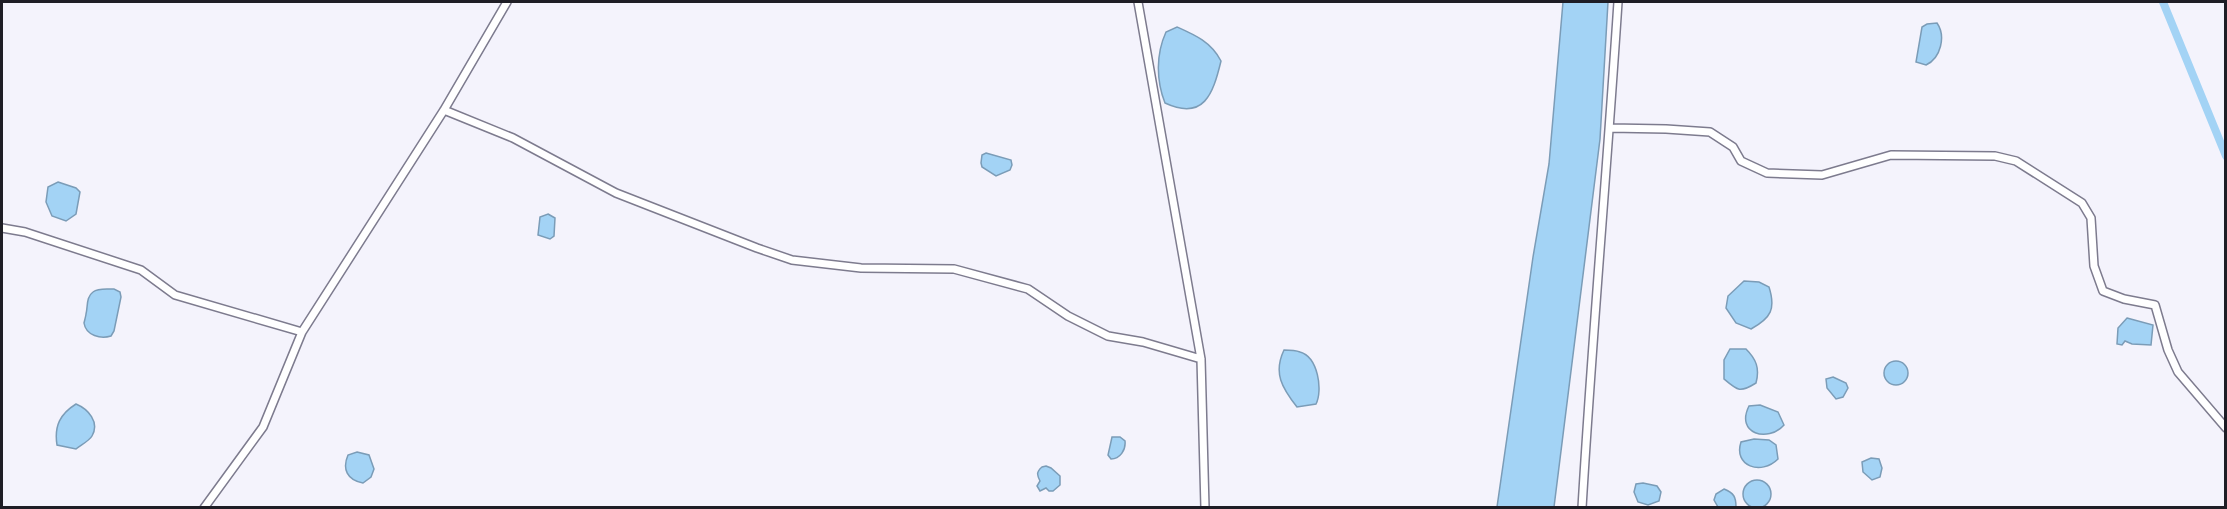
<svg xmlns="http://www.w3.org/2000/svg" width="2227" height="509" font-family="'Asap Condensed',sans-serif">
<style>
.water{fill:#a3d3f5;stroke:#7b9cb7;stroke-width:1.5}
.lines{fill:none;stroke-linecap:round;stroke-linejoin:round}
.canal{stroke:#a3d3f5;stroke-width:8}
.minor-casing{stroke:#7d7b8e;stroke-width:10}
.minor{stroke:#fff;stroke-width:7}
</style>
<rect width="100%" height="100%" fill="#f4f3fc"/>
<!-- water -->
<path class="water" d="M1563 2H1608L1600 139 1554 507H1497L1533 257 1549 164Z
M1937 23C1946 36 1941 58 1926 65L1916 62 1922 27 1927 24Z
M1177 27C1195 35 1211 42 1221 61 1213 94 1204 121 1165 103 1156 80 1156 54 1166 32Z
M986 153 1011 160 1012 165 1010 170 996 176 982 167 981 163 982 155Z
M58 182 76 188 80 192 76 214 66 221 52 216 46 202 48 187Z
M548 214 555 218 554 236 550 239 538 235 540 217Z
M1744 281 1759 282 1769 287C1776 309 1771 318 1751 329L1736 323 1726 308 1728 296Z
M107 289H114L120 292 121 297 114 331 111 336C101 339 86 336 84 323 84 323 86 315 86 314 88 306 86 297 93 292 97 289 103 289 107 289Z
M2127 318 2153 325 2151 345 2132 344 2125 341 2122 345 2117 344 2118 328Z
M1730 349H1746C1756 359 1760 368 1756 383 1740 393 1738 391 1724 379V360Z
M1284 350C1289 350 1295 350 1300 352 1318 357 1323 390 1316 404L1297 407C1282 388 1273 373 1284 350Z
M1884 373a12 12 0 1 1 24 0a12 12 0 1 1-24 0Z
M1833 377 1846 383 1848 388 1843 397 1836 399 1827 388 1826 379Z
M76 404C88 409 100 422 92 436 89 441 81 445 76 449L57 445C54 426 60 414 76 404Z
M1760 405 1778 412 1784 425C1768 443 1735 434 1749 406Z
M1112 437H1120L1125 441C1126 450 1120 459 1111 459L1108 455Z
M1754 439 1769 440 1776 445 1778 459C1761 476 1733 466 1741 442Z
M357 452 369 455 374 469 371 477 363 483C347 480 342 469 348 455Z
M1871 458 1879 459 1882 468 1880 477 1872 480 1863 472 1862 462Z
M1046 466 1051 468 1060 476V485L1053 491H1049L1046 488 1040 491 1037 486 1040 481C1037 475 1036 472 1042 467Z
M1743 494a14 14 0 1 1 28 0a14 14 0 1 1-28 0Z
M1643 483 1657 486 1661 492 1659 501 1648 505 1638 502 1634 492 1636 484Z
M1724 489C1734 493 1736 497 1736 507H1718L1714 500 1716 494Z"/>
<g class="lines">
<!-- canal -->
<path class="canal" d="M2163 2 2226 156"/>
<!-- minor casing -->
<g class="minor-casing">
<path id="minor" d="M1138 2 1201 359 1205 508
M444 110 513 138 616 193 757 248 792 260 861 268 954 269 1028 289 1068 316 1108 336 1143 342 1201 359
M1610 128 1666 129 1710 132 1733 147 1741 161 1767 173 1822 175 1891 155 1995 156 2016 161 2082 203 2091 218 2094 266 2103 291 2124 299 2155 305 2168 350 2178 372 2226 428
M2 228 25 232 141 270 175 295 302 332
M204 508 263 427 302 332 444 110 507 2
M1582 508C1592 339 1607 170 1618 2"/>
</g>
<!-- minor -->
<use href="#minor" class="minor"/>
</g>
<!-- border -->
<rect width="2227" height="509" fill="none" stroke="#1e1d25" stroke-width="6"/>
</svg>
